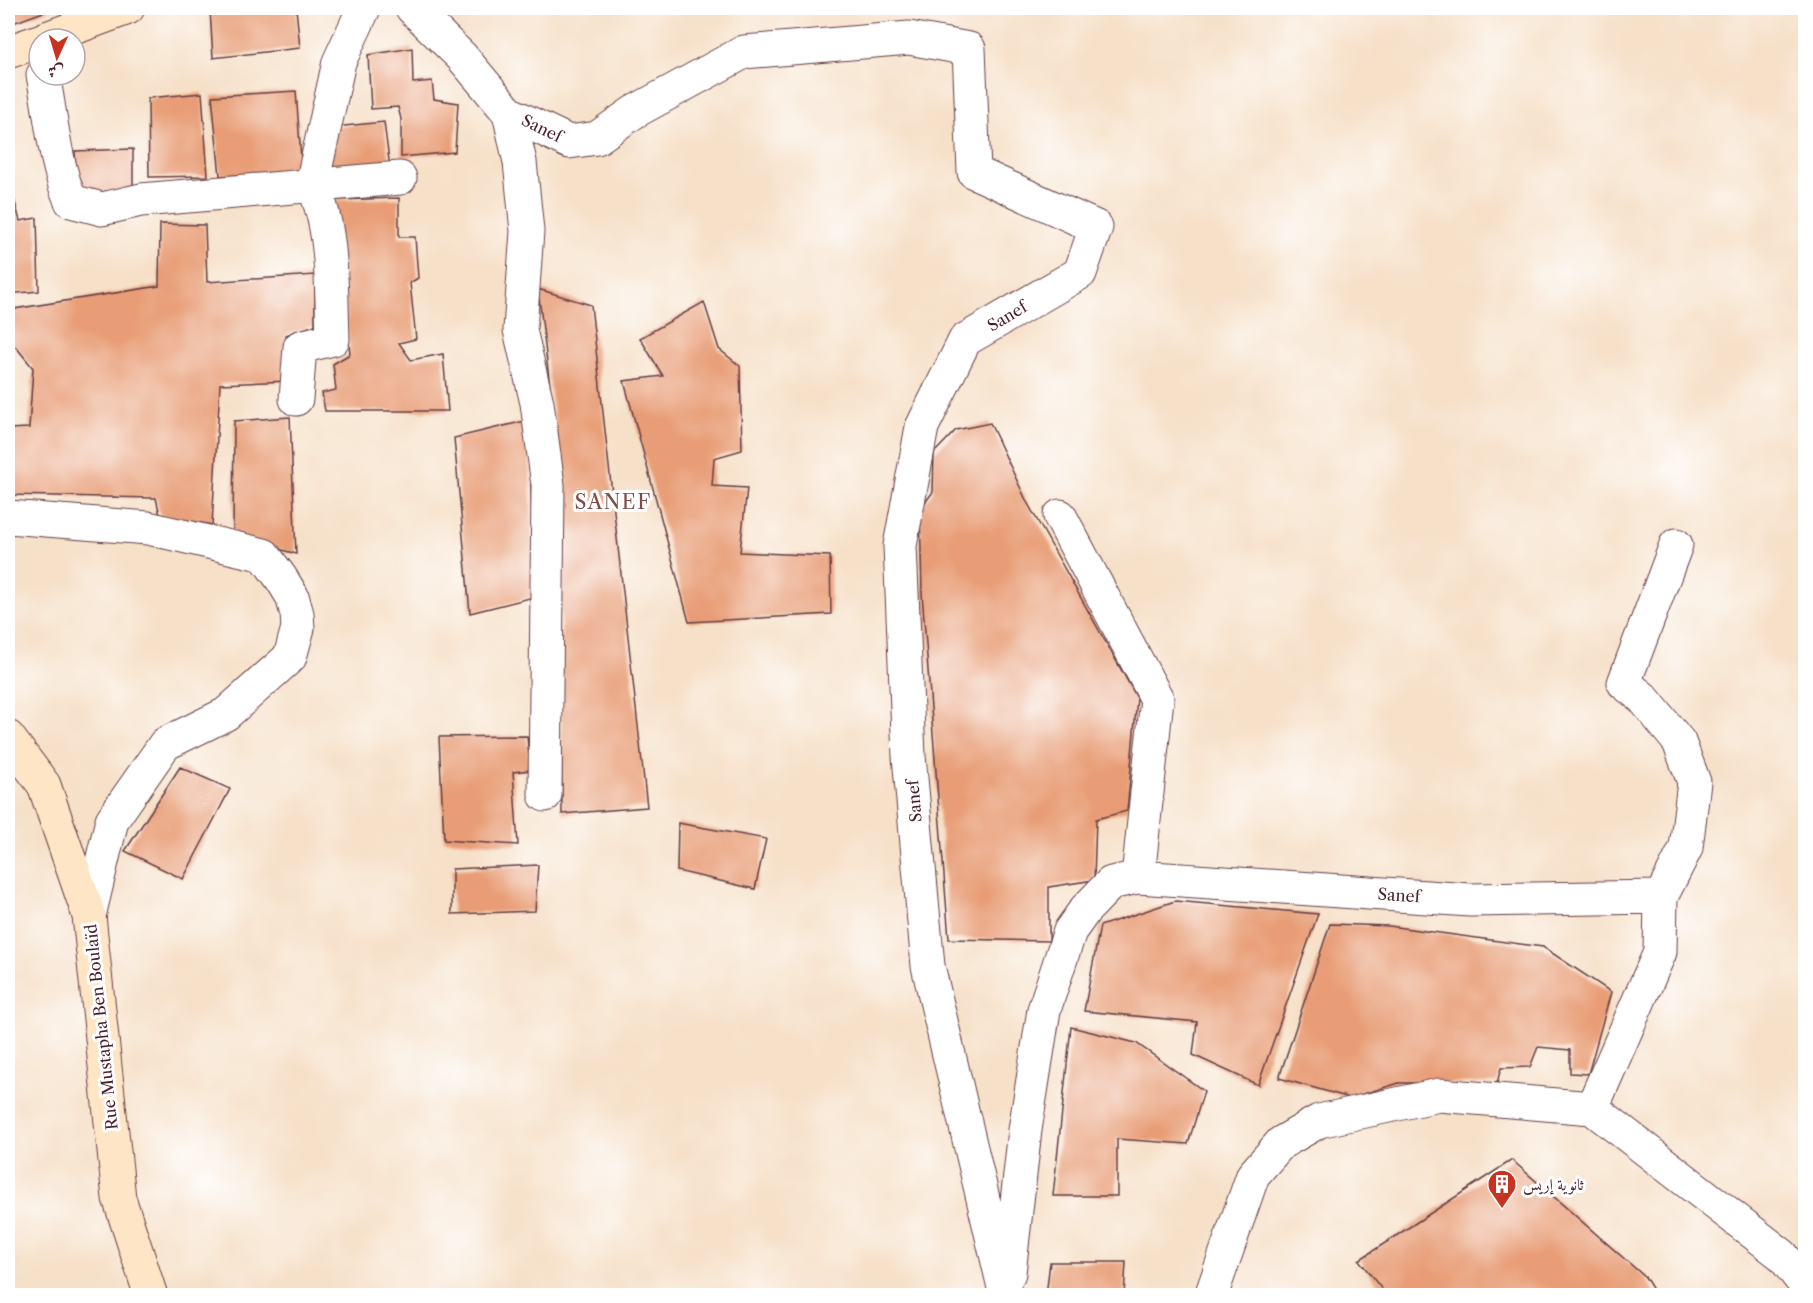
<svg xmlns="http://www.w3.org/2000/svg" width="1813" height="1303" font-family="'Libre Caslon Text',Amiri,serif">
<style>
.building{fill:#e89d76}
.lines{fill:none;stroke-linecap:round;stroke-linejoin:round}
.street-casing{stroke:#643c43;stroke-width:35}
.secondary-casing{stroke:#643c43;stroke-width:35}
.street{stroke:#fff;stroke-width:33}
.secondary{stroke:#fde5c5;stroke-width:33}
.labels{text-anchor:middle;stroke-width:6;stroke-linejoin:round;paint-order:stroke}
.street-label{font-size:16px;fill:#4a1f2b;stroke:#fff}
.poi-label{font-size:16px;fill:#4a1f2b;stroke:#fff;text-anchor:start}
.quarter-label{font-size:20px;letter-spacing:1.5px;fill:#814b45;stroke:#fff}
</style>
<rect width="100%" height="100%" fill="#fff"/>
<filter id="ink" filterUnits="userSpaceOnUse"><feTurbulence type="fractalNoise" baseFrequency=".0167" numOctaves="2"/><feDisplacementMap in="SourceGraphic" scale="12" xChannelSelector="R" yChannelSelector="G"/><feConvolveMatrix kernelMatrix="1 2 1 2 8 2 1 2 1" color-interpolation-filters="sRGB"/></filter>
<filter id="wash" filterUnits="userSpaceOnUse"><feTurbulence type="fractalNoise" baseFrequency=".008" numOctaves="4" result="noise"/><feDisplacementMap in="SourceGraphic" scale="24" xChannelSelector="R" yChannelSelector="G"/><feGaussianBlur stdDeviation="1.35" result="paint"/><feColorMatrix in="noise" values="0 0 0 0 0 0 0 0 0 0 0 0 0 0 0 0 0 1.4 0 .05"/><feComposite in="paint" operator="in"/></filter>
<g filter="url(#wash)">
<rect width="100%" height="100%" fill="#f6e0c8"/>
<g id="blocks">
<!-- building -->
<path class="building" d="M8 8H54L8 25Z
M221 8H296L300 48 213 58 210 10Z
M412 48 413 83 432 81 434 99 458 103 455 152 401 157V119L398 107 371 109 368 55Z
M296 91 302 172 220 176 212 96Z
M202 93 208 176 149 177 148 98Z
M384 122 390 168 324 175 334 127Z
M133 149V189L77 194 75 151Z
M8 177 20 221 37 218 39 291 8 294Z
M399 198V237H415L418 278 410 283 416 339 399 343 411 360 443 354 448 411H325L322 393 336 390 333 364 350 354 335 200Z
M160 224 205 225 207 282 315 275V325L286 335 289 381 220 384 212 525 160 515 156 498 8 495V429L29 428 33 368 16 347 8 346V310L159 286Z
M538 289 591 305 647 807 562 814 560 467Z
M704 302 719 349 740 366 742 450 714 458 712 486 747 488 740 552 830 556 831 614 689 622 624 381 663 376 640 338Z
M290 417 296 554 233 536 234 421Z
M529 420 534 597 470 613 454 438Z
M990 423 1027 502 1137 698 1127 811 1096 819 1094 880 1049 887V941L949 939 922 593 920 509 933 492 934 453 956 430Z
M527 736 530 770 513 772 518 845 444 840 439 737Z
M180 767 230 789 183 879 125 851Z
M678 823 766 839 755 889 677 871Z
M538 865 535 911 452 914V869Z
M1175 901 1318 914 1258 1085 1193 1055 1197 1022 1084 1011 1100 926Z
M1330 924 1389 926 1543 947 1611 992 1588 1074 1570 1073V1050L1538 1047 1530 1067 1501 1068 1497 1083H1399L1350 1098 1279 1078Z
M1071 1027 1136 1043 1204 1091 1188 1144 1117 1139V1196H1053Z
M1512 1160 1645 1277 1657 1296H1387L1359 1260Z
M1050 1262H1126L1124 1296H1046Z"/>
</g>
</g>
<g filter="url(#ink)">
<use href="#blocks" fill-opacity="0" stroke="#643c43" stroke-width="1.5"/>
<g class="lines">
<!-- street casing -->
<g class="street-casing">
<path id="street" d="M412 8 462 57 509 113 569 142 597 138 634 112 744 52 909 38 969 49 974 172 1096 227 1080 273 965 340 922 427 900 546 909 756 928 966 1006 1296
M43 75C51 115 55 165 71 201L102 209 141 200 400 178
M509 113 520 162 527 231 520 330 537 403 548 485 545 795
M296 399 300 347 333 339C331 291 334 227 312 184L339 62 364 8
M1060 516 1157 699 1138 877
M8 517 148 528 264 555 281 578 292 596 297 614 298 628 290 657 226 714 165 744 112 820 89 916
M1661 897 1686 848 1694 782 1679 742 1643 698 1624 683 1676 545
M1009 1273 1025 1130 1044 1010 1070 931 1085 910 1111 883 1138 877 1470 900 1661 897 1660 952 1592 1108
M1211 1296 1253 1175 1281 1143 1319 1121 1439 1095 1592 1108 1782 1255 1806 1286"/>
</g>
<!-- secondary casing -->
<g class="secondary-casing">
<path id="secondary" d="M44 39 128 8
M8 52 39 41
M8 737 44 785 89 916 119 1198 151 1296"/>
</g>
<!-- street -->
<use href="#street" class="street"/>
<!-- secondary -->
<use href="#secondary" class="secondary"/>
</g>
</g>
<!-- icons -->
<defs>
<g id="building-pin" transform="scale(1.5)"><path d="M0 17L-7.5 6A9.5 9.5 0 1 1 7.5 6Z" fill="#c8321e" stroke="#fff"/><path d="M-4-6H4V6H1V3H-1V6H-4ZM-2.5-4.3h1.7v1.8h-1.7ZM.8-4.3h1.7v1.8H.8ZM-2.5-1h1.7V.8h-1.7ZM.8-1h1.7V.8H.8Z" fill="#fff"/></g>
</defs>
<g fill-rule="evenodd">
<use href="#building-pin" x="1502" y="1184"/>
</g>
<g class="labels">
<!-- street labels -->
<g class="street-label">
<text transform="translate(542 128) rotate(26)" y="6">Sanef</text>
<text transform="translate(1007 316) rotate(-31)" y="6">Sanef</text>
<text transform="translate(914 801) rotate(-95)" y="6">Sanef</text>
<text transform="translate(1399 895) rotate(4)" y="6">Sanef</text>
<text transform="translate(101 1027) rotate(-96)" y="6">Rue Mustapha Ben Boulaïd</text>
</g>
<!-- poi labels -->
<g class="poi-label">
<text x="1523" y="1190">ثانوية إريس</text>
</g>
<!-- quarter labels -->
<g class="quarter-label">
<text x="613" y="509">SANEF</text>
</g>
</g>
<!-- margin -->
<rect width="1813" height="1303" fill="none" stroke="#fff" stroke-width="30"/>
<!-- north arrow -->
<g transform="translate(57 57) rotate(184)"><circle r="28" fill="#ffffff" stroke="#b7a5aa" stroke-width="1.5"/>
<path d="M0-4.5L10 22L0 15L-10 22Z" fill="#c8321e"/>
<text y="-9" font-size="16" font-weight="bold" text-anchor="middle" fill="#4a1f2b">ش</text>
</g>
</svg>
